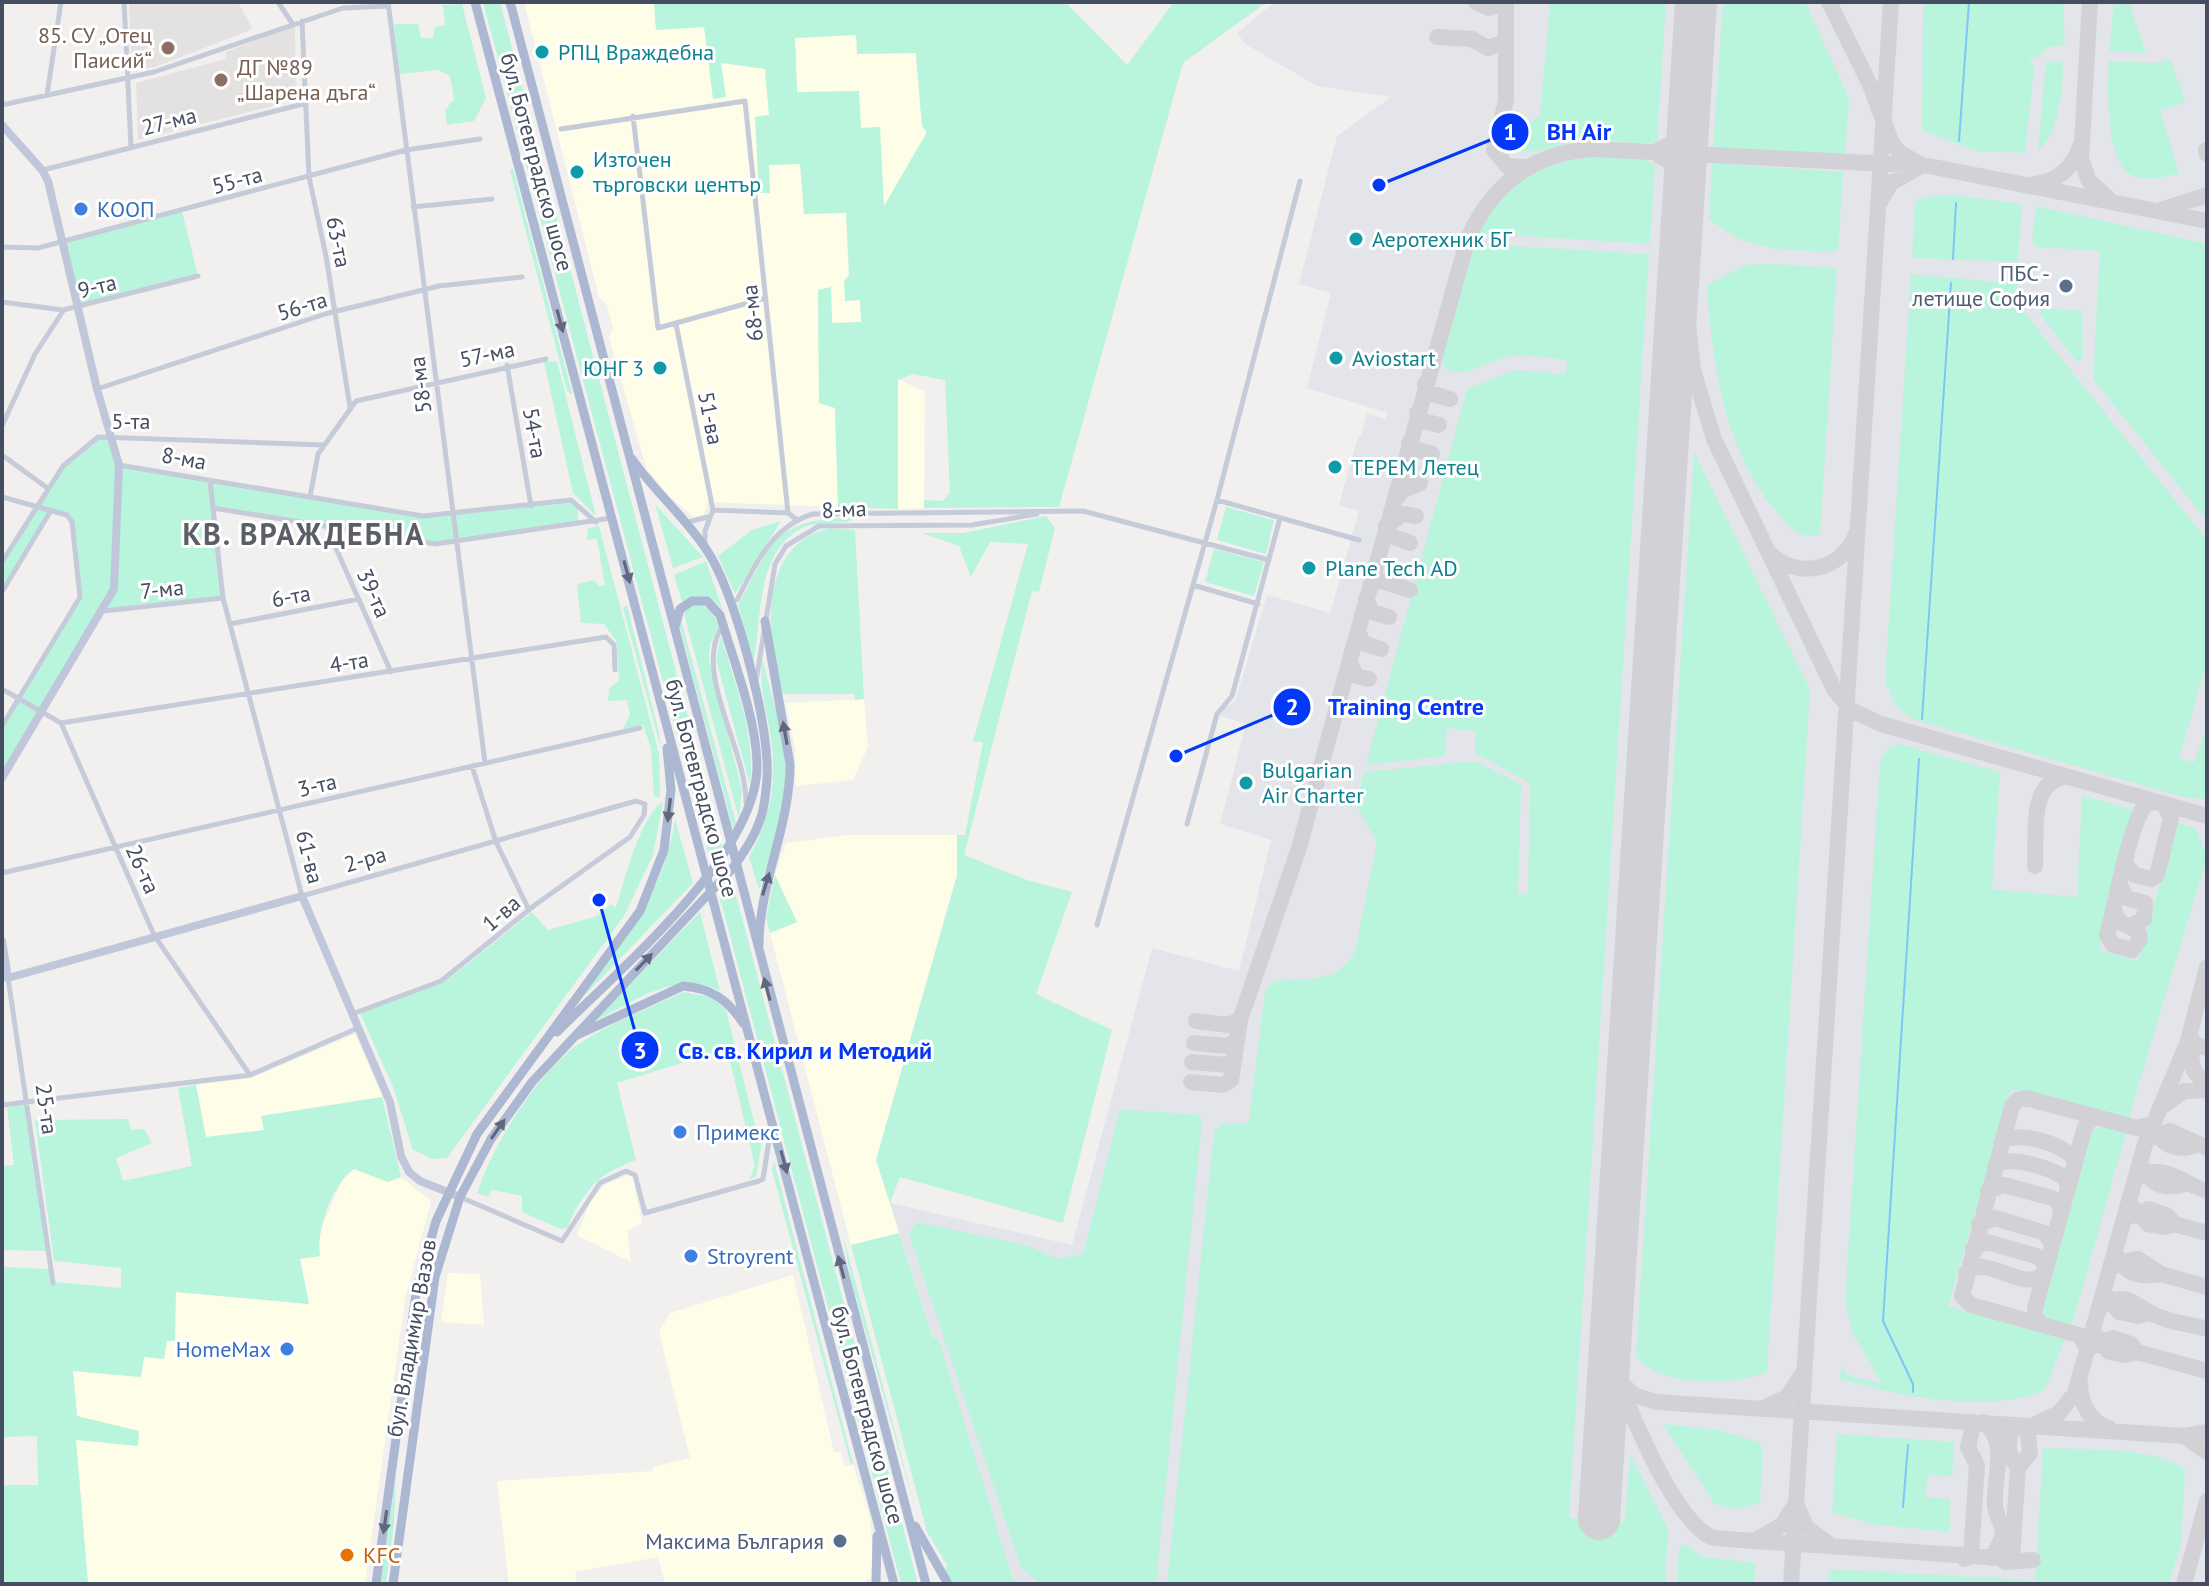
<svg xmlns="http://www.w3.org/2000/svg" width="2209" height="1586" font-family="'PT Sans',sans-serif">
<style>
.commercial{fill:#fefde8}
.education{fill:#e4e1e1}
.airport{fill:#e4e5eb}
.green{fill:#b9f4dd;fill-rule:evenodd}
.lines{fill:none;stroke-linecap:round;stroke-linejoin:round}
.stream{stroke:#81c4f6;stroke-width:2}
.taxiway{stroke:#d2d1d5;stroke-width:16}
.runway{stroke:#d2d1d5;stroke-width:42}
.street{stroke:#c5cbd9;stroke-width:5}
.secondary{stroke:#c0c7db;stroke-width:8}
.primary{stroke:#acb7d2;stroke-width:9}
.oneway{fill:#5f687c}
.education-dot{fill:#8d6e63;stroke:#fff;stroke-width:3}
.culture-dot{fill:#0f9aa8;stroke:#fff;stroke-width:3}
.shop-dot{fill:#3f7fe0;stroke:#fff;stroke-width:3}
.service-dot{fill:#5c6f8a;stroke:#fff;stroke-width:3}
.food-dot{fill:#e8710a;stroke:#fff;stroke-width:3}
.labels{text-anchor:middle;stroke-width:6;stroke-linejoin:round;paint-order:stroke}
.education-label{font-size:22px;fill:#785e54;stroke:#fff;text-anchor:end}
.culture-label{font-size:22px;fill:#0d838f;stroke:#fff;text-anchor:start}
.street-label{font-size:22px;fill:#454d60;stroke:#fff}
.shop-label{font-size:22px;fill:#366cbe;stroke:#fff;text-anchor:start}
.service-label{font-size:22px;fill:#4e5e75;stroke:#fff;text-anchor:end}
.food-label{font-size:22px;fill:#c56008;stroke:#fff;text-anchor:start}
.district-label{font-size:30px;font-weight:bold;letter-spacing:2px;fill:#5b5e66;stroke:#fff}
.leader{fill:none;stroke:#0438f8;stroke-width:3}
.callout-dot{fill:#0438f8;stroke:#fff;stroke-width:3}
.mark-label{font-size:24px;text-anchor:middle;font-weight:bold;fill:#fff}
.callout-label{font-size:24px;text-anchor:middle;font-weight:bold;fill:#0438f8;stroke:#fff;stroke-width:6;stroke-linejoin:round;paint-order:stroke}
</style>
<rect width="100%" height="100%" fill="#f2f0ef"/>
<!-- commercial -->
<path class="commercial" d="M524 2H654L656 29 704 26 720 62 765 69 769 115 755 117 768 165 801 164 846 212 849 276 845 301 860 300 862 322 832 323 831 287 818 290 819 403 835 408 838 507 707 502 704 515 694 517 668 495 646 467 609 337 613 328 607 305 599 297Z
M857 34 858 54 915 53 922 126 927 132 917 157 883 207 861 128 858 91 797 93 795 38Z
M898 379 925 392 924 508 898 509Z
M864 699 868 747 853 780 796 786 795 748 786 703Z
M848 835H957V875L876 1160 899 1233 851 1245 770 933 797 922 775 875 786 843Z
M355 1034 382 1097 262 1116 265 1130 206 1137 196 1085 251 1078Z
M354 1169 388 1182 401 1177 431 1201 405 1299 365 1584H88L76 1439 137 1446 139 1432 77 1416 73 1371 141 1377 144 1357 167 1341 175 1292 309 1304 300 1258 319 1256 317 1238 344 1176Z
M632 1174 642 1223 627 1231 631 1262 577 1235 592 1198 606 1184Z
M448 1273 480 1274 484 1325 441 1322Z
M793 1275 834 1452H841L845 1467 853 1464 869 1514 873 1552 871 1579H866V1584H665L658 1557 575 1572 577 1584H509L497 1481 653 1471V1467L690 1458 659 1332 670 1313Z"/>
<!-- education -->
<path class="education" d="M129 2H238L253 29 155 67 132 71Z
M295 26 296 100 138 140 136 83 226 59 225 52Z"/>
<!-- airport -->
<path class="airport" d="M1275 2H2207V1584H1020L1013 1580 938 1337 933 1338 890 1203 1072 1245 1152 948 1239 971 1271 840 1220 824 1246 724 1220 716 1221 711 1235 701 1267 595 1330 613 1359 511 1339 505 1358 436H1361L1367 413 1385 419 1388 413 1307 388 1331 293 1299 284 1337 136 1391 97 1317 86 1245 44 1237 33Z"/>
<!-- green -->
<path class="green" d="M483 2H500L722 847 711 863Z
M654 2H1065L1127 65 1174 2H1267L1183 63 1059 507 924 508V500L943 501 950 493 945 380 913 374 898 380V509L838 507 835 408 819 403 818 290 831 287 832 323 861 322 860 300 845 301 844 281 849 275 846 213 804 214 800 164 769 165 770 193H759L755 117 769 115 765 69 721 63 726 97 713 99 704 27 656 30ZM856 35 857 54 916 53 922 126 927 132 884 206 880 127 861 128 859 91 797 92 795 38Z
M1550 2H1666L1657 142C1633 146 1610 138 1587 140 1563 142 1536 158 1513 148L1517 131 1540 116Z
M1723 2H1805L1849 98 1845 157 1713 149Z
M1923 2H2063L2065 45 2049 47 2035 58 2029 56 2034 68 2025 153 1976 151 1922 130Z
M2114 2H2129L2146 53 2109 51Z
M462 4 486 98 474 121 447 125 445 110 454 99 450 76 438 70 399 74 394 24H418L421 38H433L435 27 445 25 443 5Z
M2170 59 2186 102 2160 111 2179 173C2128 188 2116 173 2110 124 2108 103 2107 83 2109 61L2156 63Z
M2046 61H2063C2063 86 2060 134 2038 150Z
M1595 157 1644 159 1655 165 1650 244 1478 233C1498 184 1545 160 1595 157Z
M1712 163 1843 172 1838 252C1790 250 1745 253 1709 218Z
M513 169 572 393 571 395 567 390 510 170Z
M1951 195 2022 204 2018 262 1912 258 1915 202 1924 197Z
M2036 206 2207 244V521L2093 379 2100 251 2037 247 2032 242Z
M182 211 198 276 78 308 62 242Z
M1474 244 1649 254 1569 1518 1625 1522 1630 1454 1668 1529 1665 1584H1167L1214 1133 1221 1123 1243 1124 1249 1120 1265 992 1273 981C1305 978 1339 984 1355 952L1377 842 1347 789 1359 792 1364 772 1475 761 1521 784 1518 893H1528L1530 783 1475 753V731L1447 728 1445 756 1366 765 1467 389 1515 370 1566 374 1567 360C1550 358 1531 354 1514 356 1486 359 1474 378 1446 370L1441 359Z
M1769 264 1837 268 1820 535C1797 539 1790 528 1776 511 1725 452 1711 360 1707 285L1746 265Z
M1911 274 2017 284 2019 302 2028 317 2207 540V662L2179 758 2194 763 2207 726V799L2187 798 1912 719 1895 705 1885 681Z
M2041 308 2082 310 2083 357 2078 363 2039 313Z
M557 361 596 516 573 493 544 362Z
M111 435 120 465 423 516 571 500 578 509V521L435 544 214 508 223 598 104 611 2 778V726L80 597 72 522 67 515 50 512 2 592V562L63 466 98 437Z
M1694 452 1810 690 1767 1372C1735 1385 1656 1388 1636 1355Z
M655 504 703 557 673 568Z
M1226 507 1274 520 1266 554 1217 540Z
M1046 516 1055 528 1039 592 1032 591 964 855 1027 880 1072 892 1036 994 1112 1030 1063 1223 900 1177 890 1203 876 1160 957 875V835H965L983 742H973L1028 544 990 542 971 577 959 546 922 533H963Z
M855 518C846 526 817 520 802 528 755 553 762 619 753 665L738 605C773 541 774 518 855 518Z
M781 521 735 594 718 556 752 530Z
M599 526 659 754 660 797H654L651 748 643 725 623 729 630 715 627 700 608 701 609 689 619 680 616 641 604 624 581 623 577 584 594 580 599 586H605L597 539 587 540 588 528Z
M830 528 855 530 864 699 855 700 854 694H783C765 638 757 544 830 528Z
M1214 549 1264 562 1254 596 1205 582Z
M706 561 723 611C713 596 698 592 682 602L674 575Z
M696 604 710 608 719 626 710 644 709 660 742 790 739 819 683 610Z
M627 605 660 737 661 748 623 608Z
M680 616 736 823 733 829 679 624Z
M721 636C735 684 756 735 750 785L716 659Z
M762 659C772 697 786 736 785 775 785 815 770 853 759 890L749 857C769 822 776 787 772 747 769 716 758 691 762 659Z
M1899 744 2000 772 1992 889 2077 897 2082 795 2137 811 2099 950 2138 961 2177 822 2196 829 2207 857 2128 1120 2011 1089 1948 1306 2065 1338 2045 1390C1989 1415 1897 1396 1840 1379L1841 1367 1850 1376 1882 1384 1852 1331 1845 1300 1880 761 1887 749Z
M663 802 653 855 624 916 447 1158 432 1159 413 1150 393 1087 360 1013 451 977 532 912 548 930 597 916 611 904 616 908C624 882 641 814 663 802Z
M675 819 693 883 581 999C623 943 665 891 675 819Z
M775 875 797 922 770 933 766 918Z
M732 880 918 1584H901L724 913 719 895Z
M700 912 720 991C675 969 634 1002 593 1022Z
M683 992 711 997 726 1010 757 1133 763 1136 756 1176 749 1180 755 1166 731 1065 721 1051 617 1083 636 1160C598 1173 583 1191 567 1228L560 1229 522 1212V1196L492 1190 488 1197 477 1193C492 1146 537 1074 577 1045 609 1023 648 1009 683 992Z
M196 1085 206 1137 264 1130 261 1116 382 1097 401 1177 388 1182 354 1169C332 1184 316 1230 320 1256L300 1259 309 1304 176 1292 175 1341H167L164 1359 144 1357 141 1377 73 1371 77 1416 139 1431 138 1446 76 1440 88 1584H2V1485H38L37 1436 2 1437V1267L49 1269 54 1282 121 1288V1268L54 1261 35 1120 128 1119 131 1130 144 1129 152 1143 116 1158 123 1181 192 1166 178 1088Z
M28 1102 47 1251 2 1250V1166L14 1165 7 1107Z
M1120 1109 1199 1115 1202 1120 1156 1584H1041L1021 1568 909 1234 917 1222 1029 1246 1057 1259 1083 1254Z
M2104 1126 2126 1133 2072 1325H2054L2041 1312V1301L2086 1141 2095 1129Z
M774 1161 853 1464 851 1465 772 1170Z
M899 1233 933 1338 938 1337 1013 1579 1020 1584H952L945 1571 947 1565 927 1532 851 1245Z
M843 1235 920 1526 851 1280Z
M1663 1424 1718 1430 1759 1442 1763 1452 1760 1503C1745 1510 1729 1511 1714 1503Z
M1837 1434 1954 1442 1952 1476 1927 1475 1926 1497 1950 1499 1949 1532 1870 1524 1832 1512Z
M2043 1448C2079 1450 2158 1446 2185 1470L2181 1543 2169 1584H2035Z
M396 1471 394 1523 386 1584H381Z
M1684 1544 1704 1557 1756 1563 1754 1584H1677L1679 1547Z
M1829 1569 2029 1580V1584H1828Z"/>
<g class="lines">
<!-- stream -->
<path class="stream" d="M1959 141 1969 2
M1953 259 1956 203
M1922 719 1951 283
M1913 1392V1384L1883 1321 1919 759
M1903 1507 1908 1445"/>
<!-- taxiway -->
<path class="taxiway" d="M1476 2 1489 8 1505 2
M1506 2V101L1494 150 1507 166 1525 167
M1829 2 1870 85 1892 143 1900 153 1920 164
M2090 2 2081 159 2089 181 2109 199
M1437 37 1472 39 1488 48 1504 42
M2206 150 2207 154
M1657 151 1677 141 1688 120
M1658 155 1675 165 1684 186
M2035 184C2057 181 2072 169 2079 148
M1880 202 1891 183 1917 168
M2160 210 2207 195
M1680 252 1693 370 1714 439 1834 689 1851 710 1881 724 2207 816
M1425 384 1429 393 1450 399
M1417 413 1423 421 1439 425
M1409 443 1415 449 1432 454
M1394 501 1403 490 1420 483
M1410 543 1391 536 1386 526 1403 514 1416 516
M1768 552C1796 580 1841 572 1856 534
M1373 573 1378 580 1410 590
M1366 599 1372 612 1389 617
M1358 631 1363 643 1381 649
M1369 679 1357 676 1349 663 1468 238C1492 185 1532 153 1592 149L1929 166 2207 221
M2126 865 2135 875 2151 879 2157 875 2171 818 2164 805
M2035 866C2037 837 2028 783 2064 777
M2120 886 2127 898 2145 903 2144 919 2132 925
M2114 911 2120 922 2138 931 2140 939 2132 950 2113 945 2107 935C2115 907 2130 822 2146 804L2155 802
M1196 1021 1228 1025 1240 1020
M2189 1036 2198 1046 2207 1048
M2188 1041 2194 1071 2207 1086
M1194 1043 1227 1046 1237 1040
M1192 1062 1228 1065 1235 1058
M1191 1082 1223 1085 1231 1080 1240 1020 1299 848 1349 663
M2160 1108 2184 1091 2207 1090
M2152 1127C2161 1144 2177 1153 2196 1145
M2147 1139 2170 1131 2207 1148
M2001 1143C2013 1128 2070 1145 2075 1162
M2141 1165C2150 1185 2165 1190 2185 1184
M1995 1167 1998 1163C2016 1157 2050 1168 2065 1178L2068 1189
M2135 1180C2164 1160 2180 1183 2207 1191
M1988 1191 2004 1185 2052 1198 2059 1203 2061 1212
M2130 1204 2148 1224 2165 1227 2174 1224
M2124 1219 2149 1209 2168 1216 2174 1224 2207 1233
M1979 1224 1995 1218 2045 1233 2052 1244
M1973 1248 1987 1242 2036 1256 2043 1261 2045 1270
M2116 1255C2125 1275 2141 1278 2161 1274
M2110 1269 2120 1262 2138 1259 2161 1274 2207 1287
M1966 1273C1987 1252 2022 1294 2044 1274
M2105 1294 2119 1312 2138 1316 2149 1313
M2099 1308C2125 1291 2129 1301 2151 1313 2166 1322 2190 1324 2207 1329
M2041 1324 2035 1317V1308L2084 1130 2089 1121 2097 1117
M2094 1333 2109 1352 2125 1355 2137 1352
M2088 1348 2113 1338 2131 1344 2137 1352 2207 1371
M2088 1349 2079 1335 1971 1305 1962 1296 2012 1106 2017 1100 2026 1098 2137 1128 2152 1124
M1609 1354 1613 1371C1632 1413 1673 1521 1713 1538L1971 1556 1977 1465
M1616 1378 1634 1395 1656 1402 2184 1436 2207 1432
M2080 1382C2080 1404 2089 1421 2110 1429
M1766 1407 1787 1397 1803 1373
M1974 1422 1968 1447 1977 1465
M1983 1422C2010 1442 1993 1477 1995 1506 1996 1516 2003 1524 2003 1536L1992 1558
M2036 1424 2059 1413 2075 1393 2145 1144 2188 1041 2207 967
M2184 1436 2207 1452
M2018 1468 2030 1453 2027 1426
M1797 1506 1806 1527 1830 1545
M1756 1540 1782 1525 1794 1506
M1964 1559 1972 1556 2012 1559 2018 1468C2007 1454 2006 1441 2015 1425
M2005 1562 2033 1560
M1791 1584 1891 2
M2184 1584 2207 1501"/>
<!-- runway -->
<path class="runway" d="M1599 1519 1696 2"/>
<!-- street -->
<path class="street" d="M124 2 131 147
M278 2 292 23
M388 2 485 763
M302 21 309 177 326 256 350 407
M47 95 61 2
M2 105 154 72 343 8 388 6
M633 116 658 328 766 298
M561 129 745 101 788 513 796 519
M43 170 303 104
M413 207 492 199
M2 247 38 248 406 150 480 139
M2 302 63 310 198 276
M676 324 713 510 705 531V546
M507 365 531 506
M97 389 325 314 439 286 522 277
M2 426 35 354 63 311
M2 455 46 487
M119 465 423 516 571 500 596 522
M210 481 223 598 302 896 636 801 645 804 644 815 630 837 535 905 441 981 352 1014
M2 497 67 515 72 522 80 597 2 726
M310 497 318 454 356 401 546 359
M1217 500 1359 540
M213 508 435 544 612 518
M713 510 788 513
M688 522 708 517
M327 528 391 672
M2 562 63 466 98 437 323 445
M1193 585 1258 604
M2 592 50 512
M737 600C755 565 772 526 813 514L1083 511 1269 560
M104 611 223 598
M230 624 359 599
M720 630C695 677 747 750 746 803
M756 681 775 564 786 546 819 526 972 525 1037 514
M2 689 61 723 154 935 250 1075
M61 723 606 637 614 645 615 670
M472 766 496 842 529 910
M1187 824 1217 714 1232 696 1280 518
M2 873 640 728
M1097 925 1217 500 1300 181
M2 979 8 978 53 1283
M2 1105 250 1075 358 1028
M460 1197 562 1241 600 1183 626 1171 635 1175 645 1213 759 1181 763 1179 771 1128"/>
<!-- secondary -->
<path class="secondary" d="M2 125 42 170 48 181 97 389 119 465 114 589 2 778
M2 941 8 978 302 896 390 1102 401 1156 409 1172 420 1181 455 1195"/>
<!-- primary -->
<path class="primary" d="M475 2 894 1584
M510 2 926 1584
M759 945C759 883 790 827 790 764L765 621
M557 1032C618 970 760 853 757 763 756 718 733 659 720 615L707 601H692L680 609 675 627
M575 1036 683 986C711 988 728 1000 743 1023
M915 1526 948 1584
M376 1584 416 1293 436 1221 477 1134 640 911 664 850 671 790 667 748
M393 1584 435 1277 460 1197 491 1139 532 1082 732 869C745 851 758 832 763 810 766 794 768 777 767 761 764 709 735 592 706 549 685 517 654 491 632 459
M876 1584 877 1536"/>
</g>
<!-- one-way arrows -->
<defs><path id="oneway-solid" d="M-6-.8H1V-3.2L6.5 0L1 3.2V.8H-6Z" transform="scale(2)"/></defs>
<g class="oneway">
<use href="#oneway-solid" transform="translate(560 321) rotate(75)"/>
<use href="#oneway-solid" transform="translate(627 572) rotate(75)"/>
<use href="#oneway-solid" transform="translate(785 733) rotate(-100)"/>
<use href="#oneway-solid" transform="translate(669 810) rotate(97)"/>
<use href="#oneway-solid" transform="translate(766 884) rotate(-73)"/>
<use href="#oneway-solid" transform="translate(644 962) rotate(-46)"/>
<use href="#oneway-solid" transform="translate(767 989) rotate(-105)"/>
<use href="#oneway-solid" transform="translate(498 1129) rotate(-55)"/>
<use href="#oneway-solid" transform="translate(784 1162) rotate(75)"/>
<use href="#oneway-solid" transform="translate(841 1267) rotate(-105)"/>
<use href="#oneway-solid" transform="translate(385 1522) rotate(98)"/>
</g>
<!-- markers -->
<g class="education-dot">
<circle cx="168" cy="48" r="8"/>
<circle cx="221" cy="80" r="8"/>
</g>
<g class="culture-dot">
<circle cx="542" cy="52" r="8"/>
<circle cx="577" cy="172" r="8"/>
<circle cx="1356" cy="239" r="8"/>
<circle cx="1336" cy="358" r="8"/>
<circle cx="660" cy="368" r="8"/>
<circle cx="1335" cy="467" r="8"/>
<circle cx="1309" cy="568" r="8"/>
<circle cx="1246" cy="783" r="8"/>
</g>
<g class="shop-dot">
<circle cx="81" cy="209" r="8"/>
<circle cx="680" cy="1132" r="8"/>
<circle cx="691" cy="1256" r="8"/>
<circle cx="287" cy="1349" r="8"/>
</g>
<g class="service-dot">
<circle cx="2066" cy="286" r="8"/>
<circle cx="840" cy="1541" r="8"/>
</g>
<circle class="food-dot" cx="347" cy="1555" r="8"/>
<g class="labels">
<!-- education labels -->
<g class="education-label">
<text x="152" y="43">85. СУ „Отец<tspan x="152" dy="25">Паисий“</tspan></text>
<text x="237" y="75" text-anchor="start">ДГ №89<tspan x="237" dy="25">„Шарена дъга“</tspan></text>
</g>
<!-- culture labels -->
<g class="culture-label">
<text x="558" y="60">РПЦ Враждебна</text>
<text x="593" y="167">Източен<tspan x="593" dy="25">търговски център</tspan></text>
<text x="1372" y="247">Аеротехник БГ</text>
<text x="1352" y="366">Aviostart</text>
<text x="644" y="376" text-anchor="end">ЮНГ 3</text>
<text x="1351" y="475">ТЕРЕМ Летец</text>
<text x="1325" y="576">Plane Tech AD</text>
<text x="1262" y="778">Bulgarian<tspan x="1262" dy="25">Air Charter</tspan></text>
</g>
<!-- street labels -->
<g class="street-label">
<text transform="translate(169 121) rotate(-14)" y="8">27-ма</text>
<text transform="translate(537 162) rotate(75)" y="8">бул. Ботевградско шосе</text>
<text transform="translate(237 180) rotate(-15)" y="8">55-та</text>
<text transform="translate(339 242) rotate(79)" y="8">63-та</text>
<text transform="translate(97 286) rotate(-14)" y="8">9-та</text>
<text transform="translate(302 306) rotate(-17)" y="8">56-та</text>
<text transform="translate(752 313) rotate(-96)" y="8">68-ма</text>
<text transform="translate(487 354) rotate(-12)" y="8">57-ма</text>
<text transform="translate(420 385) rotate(-97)" y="8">58-ма</text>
<text transform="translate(711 418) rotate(79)" y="8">51-ва</text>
<text x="131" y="429">5-та</text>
<text transform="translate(535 433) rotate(80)" y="8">54-та</text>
<text transform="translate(184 458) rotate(10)" y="8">8-ма</text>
<text transform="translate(844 509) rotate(-3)" y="8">8-ма</text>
<text transform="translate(162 589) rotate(-6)" y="8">7-ма</text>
<text transform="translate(374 593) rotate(66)" y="8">39-та</text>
<text transform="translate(291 596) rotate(-11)" y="8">6-та</text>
<text transform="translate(349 662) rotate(-9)" y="8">4-та</text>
<text transform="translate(317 785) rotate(-13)" y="8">3-та</text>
<text transform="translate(702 788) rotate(75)" y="8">бул. Ботевградско шосе</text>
<text transform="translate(310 857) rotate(76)" y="8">61-ва</text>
<text transform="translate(365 859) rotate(-16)" y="8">2-ра</text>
<text transform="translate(143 869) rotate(66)" y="8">26-та</text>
<text transform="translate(501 913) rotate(-41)" y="8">1-ва</text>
<text transform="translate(47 1109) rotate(82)" y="8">25-та</text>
<text transform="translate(411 1338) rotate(-80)" y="8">бул. Владимир Вазов</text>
<text transform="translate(868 1415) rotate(75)" y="8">бул. Ботевградско шосе</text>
</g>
<!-- shop labels -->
<g class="shop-label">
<text x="97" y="217">КООП</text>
<text x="696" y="1140">Примекс</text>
<text x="707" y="1264">Stroyrent</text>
<text x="271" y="1357" text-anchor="end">HomeMax</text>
</g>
<!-- service labels -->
<g class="service-label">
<text x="2050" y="281">ПБС -<tspan x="2050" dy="25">летище София</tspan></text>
<text x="824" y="1549">Максима България</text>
</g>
<!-- food labels -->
<g class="food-label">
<text x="363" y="1563">KFC</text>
</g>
<!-- district labels -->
<g class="district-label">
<text x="304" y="545">КВ. ВРАЖДЕБНА</text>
</g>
</g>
<!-- callouts -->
<path class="leader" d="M1379 185L1510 132M1176 756L1292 707M599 900L640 1050"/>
<g class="callout-dot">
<circle cx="1379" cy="185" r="8"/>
<circle cx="1176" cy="756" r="8"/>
<circle cx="599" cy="900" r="8"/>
<circle cx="1510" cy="132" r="20"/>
<circle cx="1292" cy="707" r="20"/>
<circle cx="640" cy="1050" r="20"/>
</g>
<g class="mark-label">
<text x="1510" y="140">1</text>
<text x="1292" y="715">2</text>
<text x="640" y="1059">3</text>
</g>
<g class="callout-label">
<text x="1579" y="140">BH Air</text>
<text x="1406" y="715">Training Centre</text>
<text x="805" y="1059">Св. св. Кирил и Методий</text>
</g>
<!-- border -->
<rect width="2209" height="1586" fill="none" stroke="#454d60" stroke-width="8"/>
</svg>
